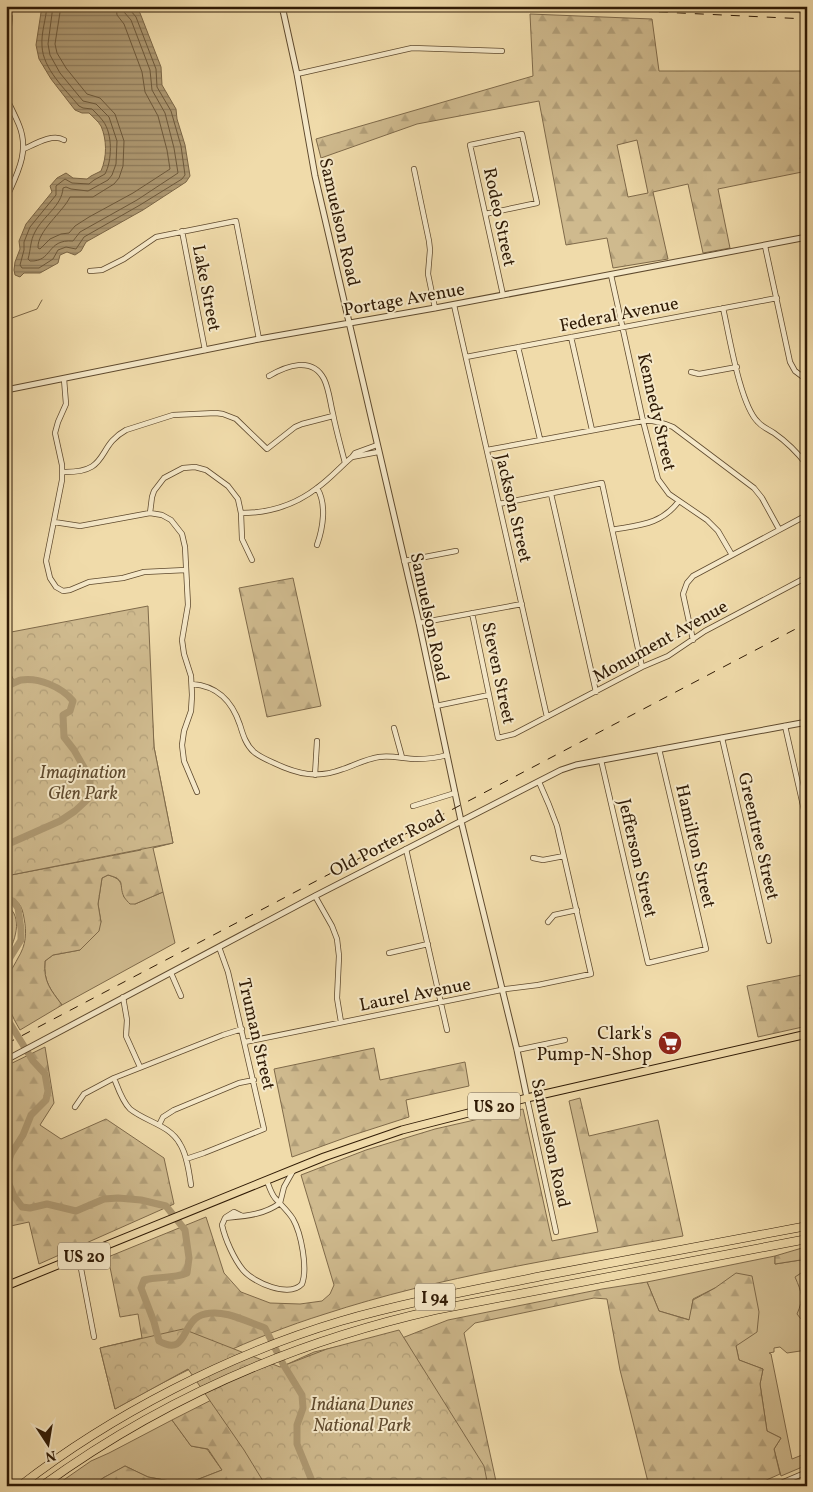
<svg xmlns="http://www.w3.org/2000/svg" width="813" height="1492" font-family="Vollkorn,serif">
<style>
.grass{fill:#cfba8e;stroke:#7f6a4a}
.forest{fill:url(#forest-firs);stroke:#7f6a4a;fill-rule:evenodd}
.wetland{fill:url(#wetland-marsh);stroke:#7f6a4a}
.park{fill:url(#park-crowns);stroke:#7f6a4a}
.water{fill:url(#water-rules);stroke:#7b6646}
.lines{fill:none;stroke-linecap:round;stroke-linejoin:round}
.shore{stroke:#6e5a3c;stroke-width:1}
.stream{stroke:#7b6646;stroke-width:1}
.river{stroke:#ae9972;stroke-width:7}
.minor-casing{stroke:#5f4a2e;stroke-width:6}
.tertiary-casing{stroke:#5f4a2e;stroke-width:7}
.primary-casing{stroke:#2f1a05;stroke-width:9}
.motorway-casing{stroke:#2f1a05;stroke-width:9}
.minor{stroke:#f5e8c8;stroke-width:4.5}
.tertiary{stroke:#f5e8c8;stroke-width:5}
.primary{stroke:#f0dbaa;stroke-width:7}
.motorway{stroke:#f0dbaa;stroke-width:8}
.rail{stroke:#2f1a05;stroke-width:1;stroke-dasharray:9 9;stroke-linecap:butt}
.labels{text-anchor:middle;stroke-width:4;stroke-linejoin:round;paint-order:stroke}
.shield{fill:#f5e8c8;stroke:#6a5840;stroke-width:1}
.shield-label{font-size:16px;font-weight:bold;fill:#2f1a05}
.street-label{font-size:18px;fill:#2f1a05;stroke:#f5e8c8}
.park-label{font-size:18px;font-style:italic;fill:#5f4a2e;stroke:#f5e8c8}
.poi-label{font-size:18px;fill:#2f1a05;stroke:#f5e8c8;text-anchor:end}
</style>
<defs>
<pattern id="forest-firs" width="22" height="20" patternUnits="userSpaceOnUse" patternTransform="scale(1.25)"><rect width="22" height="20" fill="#cfba8e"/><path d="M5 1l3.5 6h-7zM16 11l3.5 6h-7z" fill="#b29f79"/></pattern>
<pattern id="wetland-marsh" width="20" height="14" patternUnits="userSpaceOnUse" patternTransform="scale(1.25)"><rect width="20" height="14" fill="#cfba8e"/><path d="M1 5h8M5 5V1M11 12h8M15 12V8" fill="none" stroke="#b29f79"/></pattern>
<pattern id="park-crowns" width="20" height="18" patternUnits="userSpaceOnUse" patternTransform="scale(1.25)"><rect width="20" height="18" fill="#cfba8e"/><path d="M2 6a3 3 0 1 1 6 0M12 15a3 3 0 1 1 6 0" fill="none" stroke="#b29f79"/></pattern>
<pattern id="water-rules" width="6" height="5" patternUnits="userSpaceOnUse" patternTransform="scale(1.25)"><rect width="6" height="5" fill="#ae9972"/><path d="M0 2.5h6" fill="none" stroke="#8e7c5c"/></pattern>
</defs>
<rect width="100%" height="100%" fill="#f0dbaa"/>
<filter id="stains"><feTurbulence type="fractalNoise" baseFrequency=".004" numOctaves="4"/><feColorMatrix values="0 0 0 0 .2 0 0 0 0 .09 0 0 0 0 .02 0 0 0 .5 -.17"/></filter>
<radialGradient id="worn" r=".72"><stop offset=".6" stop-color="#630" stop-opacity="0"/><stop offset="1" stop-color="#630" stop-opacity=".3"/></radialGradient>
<!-- grass -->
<path class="grass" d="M108 875C122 879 121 883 124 897L135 904 163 892 175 943 62 1005C51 990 43 982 45 961L53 955 80 950 101 922 98 904 102 878Z
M6 905C25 917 14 943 6 958Z
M775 1256V1264L807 1259V1350L787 1353 780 1347 774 1348V1352L769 1353 771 1354 792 1459 807 1453V1465L781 1476 774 1449 781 1438 767 1431 760 1384 763 1369 739 1360 736 1346 715 1288 693 1299 690 1320 659 1311 647 1282Z
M172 1420 191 1446 207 1449 222 1470 186 1484 148 1477 125 1466 103 1478 93 1486H55L91 1461 109 1453Z"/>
<!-- forest -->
<path class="forest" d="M664 6H807V13Z
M530 14 652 19 659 71H807V171L718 189 730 248 703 253 688 184 653 192 668 259 613 268 607 238 566 245 539 101 417 124 321 158 316 139 533 76ZM637 140 648 193 628 197 617 145Z
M293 578 321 706 267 717 239 588Z
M152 711 154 747 173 843 153 848 163 892 135 904H130C128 902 126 900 124 897 118 884 127 880 108 875L102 878 98 904 101 922 99 931 80 950 53 955 45 961C43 982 51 990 62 1005L20 1030C12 1016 5 1003 6 986 7 975 13 968 18 958 26 945 27 933 24 918 22 905 18 900 6 895V876L141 850Z
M807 974V1026L758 1037 747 986Z
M45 1047 54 1103 40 1125 61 1139 106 1119 164 1158 174 1204 39 1264 29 1222 6 1227V1066Z
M374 1048 380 1080 465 1062 469 1086 406 1100 409 1117 350 1136 292 1157 274 1069Z
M580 1098 589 1136 658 1120 683 1236C563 1258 441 1276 325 1314 251 1337 182 1371 115 1409L100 1348 142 1338 138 1314 120 1317 108 1257 206 1217 224 1273 241 1292 270 1303 300 1304 322 1301 330 1294 334 1285 301 1175 366 1150 435 1129 523 1109 552 1241 598 1232 569 1101Z
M802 1248 803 1252 807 1253V1259L775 1264V1256Z
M736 1273 752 1276 759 1312 757 1332 736 1346 739 1360 763 1369 760 1384 767 1431 781 1438 774 1449 780 1474 753 1486H649L620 1370 607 1299 594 1298 475 1323 464 1333 497 1486H94L103 1478 125 1466 148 1477 186 1484 222 1470 208 1449 191 1446 172 1420 235 1388 314 1352 398 1333 402 1338 448 1320 602 1289 647 1282 659 1311 689 1320 693 1300 715 1288Z"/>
<!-- wetland -->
<path class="wetland" d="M807 1264V1319H801L797 1314C804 1298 802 1293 795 1277L804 1271 803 1265Z"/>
<!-- park -->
<path class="park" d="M148 606 154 747 173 843 6 876V633Z
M183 1329 280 1367 327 1349 399 1330 484 1466 488 1486H261L263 1481 244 1450 188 1369 115 1409 100 1348Z"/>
<!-- water -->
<path class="water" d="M42 6H133L140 13 161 67 162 85 176 109 177 119 185 145 190 176 186 182 143 210 86 242 81 251 75 255 67 252 60 255 58 263 40 273H24L20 277 15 275 14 270 15 262 20 249 19 241 26 224 52 192 50 186 57 178 66 173 73 178 87 179 91 176 101 171C107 157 107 140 101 126 98 121 93 117 89 113H82L75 110 51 79 39 59 36 45Z"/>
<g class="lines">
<!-- shore -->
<path class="shore" d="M47 6C46 19 41 33 42 46 43 69 65 89 79 106L83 108 92 109C96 113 100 117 103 121 113 134 112 161 105 174L94 180 89 184 72 183 65 179 56 186V195L30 227 24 242V250L20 265 22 268H39L53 259 58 250 66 247 76 249 84 237 140 205 182 179 185 175 181 146 171 111 157 87 156 69 136 17 131 11 130 6
M53 6 48 44 50 55 60 73 83 101 96 104 109 117 117 141 116 164 112 175 108 180 88 191 71 189 66 187 63 188C62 206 43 216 35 232 30 241 31 249 28 259L30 261C53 262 46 239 73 241L80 232 137 200 178 173 174 148 165 113 152 90 150 70 131 20 124 12 123 6
M61 6 55 44 57 53 66 68 87 94 100 98 115 114 124 141 123 166 119 178 114 184 93 197H70C63 212 37 231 38 248L40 249 50 239 61 234 69 233 75 226 89 217 133 193 170 169 167 150 158 116 145 92 142 72 124 24 117 15 116 6"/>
<!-- stream -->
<path class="stream" d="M6 326 12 318 37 309 42 300
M6 664 15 683
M301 1486 312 1481"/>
<!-- river -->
<path class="river" d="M6 687C11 685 16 681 21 680 38 677 62 687 73 701L70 711 63 715 64 737 74 750 90 778V791L88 799 75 811 60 821 6 845
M6 899 13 901 18 908 21 929V940L6 964
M6 1017 33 1061 45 1074 48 1091 46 1100 31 1115 23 1135 11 1154 6 1170 9 1184 14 1196 22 1207 30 1208 47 1204 76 1211 104 1199 118 1198 141 1200 166 1206 185 1230 189 1258 187 1273C173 1279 159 1276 144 1280L141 1288 154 1322 159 1341C189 1358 180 1319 205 1314 225 1309 247 1322 265 1328L283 1364 302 1395 303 1408 297 1425V1444L314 1486"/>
<!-- minor casing -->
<g class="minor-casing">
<path id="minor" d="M6 56 10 17
M297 74 412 48 502 51
M6 97C10 106 15 115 19 125 30 152 17 174 6 199
M24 149C35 144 53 133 64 140
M414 169 429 241 430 250 428 274 435 308
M485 214 537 203 522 134 470 145 503 295
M182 231 205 350
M765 246 790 362 795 371 807 380
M90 271 102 270 124 259 156 237 236 221 259 339
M611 275 643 421 658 479 669 494 707 520 718 531 732 555
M454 305 547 717
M723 308C729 334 740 405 758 422 762 427 768 429 774 433 787 442 797 452 807 465
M571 337 592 430
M518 347 540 439
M466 357 777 298
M691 372 699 374 737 367
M269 376C286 366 312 356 324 379 329 389 330 402 333 414 336 430 341 447 345 463
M64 379 66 404 58 422 55 433 62 465V480L46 561 50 578 56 587 63 591 70 590 89 582 123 578 144 572 186 570
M487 450 643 421C654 420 663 423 673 427L754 488 762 498 779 529
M352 457 378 452
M63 472C111 473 95 447 126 430L173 415 216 413 223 414 236 419 267 449 295 427 302 424 333 416
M317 488C327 504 323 528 317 545
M551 494 596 692
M499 504 602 483 642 667
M150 513 152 497 154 491 164 478 183 468 195 467 206 470 228 486 238 499 241 513 242 539 252 560
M241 513C269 513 295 505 317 488 330 479 340 467 352 457L355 453 377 445
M54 522 80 526 150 513 162 515 171 520 182 534 185 547 188 605 182 640 184 654 191 676 192 695 191 711 184 731 182 745 184 761 197 792
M612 530C639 525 661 525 679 501
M404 561 456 551
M472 613 498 738 514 734 642 667 668 656 705 631 807 577
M419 623 522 604
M693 640 683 594 687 583 693 576 807 515
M192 684C218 686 232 701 240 725 243 735 246 745 254 752 260 757 267 760 274 763 297 774 317 779 343 769 355 765 366 759 379 757 392 755 404 759 417 759 427 759 437 758 447 755
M436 706 489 695
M785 726 807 823
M394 728 402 757
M722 738 769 941
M601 760 648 963 706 949 659 749
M315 775 317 741
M413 806 455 793
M406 849 447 1030
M533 858 543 860 564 856
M315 896 332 926 337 939 339 956 337 998 341 1022
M548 922 554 915 577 910
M389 953 428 944
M171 973 181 996
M123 997 127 1020 126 1036 140 1067
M245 1042 506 989 538 985 591 974 557 826 549 805 539 782
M517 1050 565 1040
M114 1078C118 1088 122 1101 130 1109 146 1122 170 1125 180 1144 187 1155 189 1172 191 1185
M527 1098 556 1232
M75 1107 84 1094 114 1078 223 1035 242 1029
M159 1125 163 1117 174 1110 239 1083 254 1080
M186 1159 204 1153 264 1129 228 972 219 947
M267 1181C269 1186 271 1193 275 1198 281 1205 288 1211 293 1219 301 1233 308 1268 302 1284 289 1298 254 1283 243 1270 234 1259 225 1239 222 1225L225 1218C245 1216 264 1215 280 1203L284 1187 293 1171
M226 1217 234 1212 242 1216
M79 1258 94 1337
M774 1486 807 1472"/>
</g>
<!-- tertiary casing -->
<g class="tertiary-casing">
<path id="tertiary" d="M282 6 297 74 315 176 419 623 461 821 517 1050 527 1098
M6 390 259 339 435 308 807 237
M6 1060 315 896 561 770 576 765 807 722"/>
</g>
<!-- primary casing -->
<g class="primary-casing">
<path id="primary" d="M6 1286 324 1157 402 1130 527 1098 807 1034"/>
</g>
<!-- motorway casing -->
<g class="motorway-casing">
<path id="motorway" d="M20 1486C111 1415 230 1354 341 1321 407 1302 474 1290 542 1276 630 1259 719 1243 807 1226
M42 1486C160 1400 293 1342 435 1310L807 1239"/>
</g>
<!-- minor -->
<use href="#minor" class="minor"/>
<!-- tertiary -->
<use href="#tertiary" class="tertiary"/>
<!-- primary -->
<use href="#primary" class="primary"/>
<!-- motorway -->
<use href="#motorway" class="motorway"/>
<!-- rail -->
<path class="rail" d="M533 6 807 19
M6 1044 807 623"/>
</g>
<!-- icons -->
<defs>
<g id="supermarket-disc" transform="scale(1.25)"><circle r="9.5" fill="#8f2418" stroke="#f5e8c8"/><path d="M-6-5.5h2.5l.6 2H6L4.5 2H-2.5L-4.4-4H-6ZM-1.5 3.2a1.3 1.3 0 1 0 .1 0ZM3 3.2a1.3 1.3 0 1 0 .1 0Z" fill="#fff"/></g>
</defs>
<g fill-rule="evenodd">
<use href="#supermarket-disc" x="670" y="1043"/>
</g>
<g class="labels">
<!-- shield labels -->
<g class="shield">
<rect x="468" y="1092.5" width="52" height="27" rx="4"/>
<rect x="58" y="1242.5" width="52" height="27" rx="4"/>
<rect x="415" y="1283.5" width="40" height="27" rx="4"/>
</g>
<g class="shield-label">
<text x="494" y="1112">US 20</text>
<text x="84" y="1262">US 20</text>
<text x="435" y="1303">I 94</text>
</g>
<!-- street labels -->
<g class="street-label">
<text transform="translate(500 217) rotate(78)" y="6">Rodeo Street</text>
<text transform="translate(340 222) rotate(77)" y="6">Samuelson Road</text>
<text transform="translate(207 288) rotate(79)" y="6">Lake Street</text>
<text transform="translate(404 299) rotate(-10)" y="6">Portage Avenue</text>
<text transform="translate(619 314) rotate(-11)" y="6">Federal Avenue</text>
<text transform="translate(657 412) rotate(77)" y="6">Kennedy Street</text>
<text transform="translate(514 508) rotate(77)" y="6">Jackson Street</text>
<text transform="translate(430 617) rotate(78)" y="6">Samuelson Road</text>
<text transform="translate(660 641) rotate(-29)" y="6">Monument Avenue</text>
<text transform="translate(499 673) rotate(78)" y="6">Steven Street</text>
<text transform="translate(759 836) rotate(77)" y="6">Greentree Street</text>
<text transform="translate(387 843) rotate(-27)" y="6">Old Porter Road</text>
<text transform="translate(696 846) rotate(77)" y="6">Hamilton Street</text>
<text transform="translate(638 858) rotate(77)" y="6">Jefferson Street</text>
<text transform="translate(415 994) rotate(-11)" y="6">Laurel Avenue</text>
<text transform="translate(257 1034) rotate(77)" y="6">Truman Street</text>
<text transform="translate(551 1143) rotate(78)" y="6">Samuelson Road</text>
</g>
<!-- park labels -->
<g class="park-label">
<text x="83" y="778">Imagination<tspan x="83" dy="21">Glen Park</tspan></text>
<text x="362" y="1410">Indiana Dunes<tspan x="362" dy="21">National Park</tspan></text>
</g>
<!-- poi labels -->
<g class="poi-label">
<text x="652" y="1039">Clark's<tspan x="652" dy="21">Pump-N-Shop</tspan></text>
</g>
</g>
<!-- margin -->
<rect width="813" height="1492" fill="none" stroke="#f0dbaa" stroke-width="25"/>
<rect x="8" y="8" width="798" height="1477" fill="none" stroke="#2f1a05" stroke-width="2.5"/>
<rect x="12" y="12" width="788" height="1467" fill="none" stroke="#2f1a05"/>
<!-- north arrow -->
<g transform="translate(48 1444) rotate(168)" stroke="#f5e8c8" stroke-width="4" paint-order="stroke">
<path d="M0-4L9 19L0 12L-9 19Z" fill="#2f1a05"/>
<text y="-8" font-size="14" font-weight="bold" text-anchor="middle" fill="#2f1a05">N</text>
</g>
<rect width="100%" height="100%" filter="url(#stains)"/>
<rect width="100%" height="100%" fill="url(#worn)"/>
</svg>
